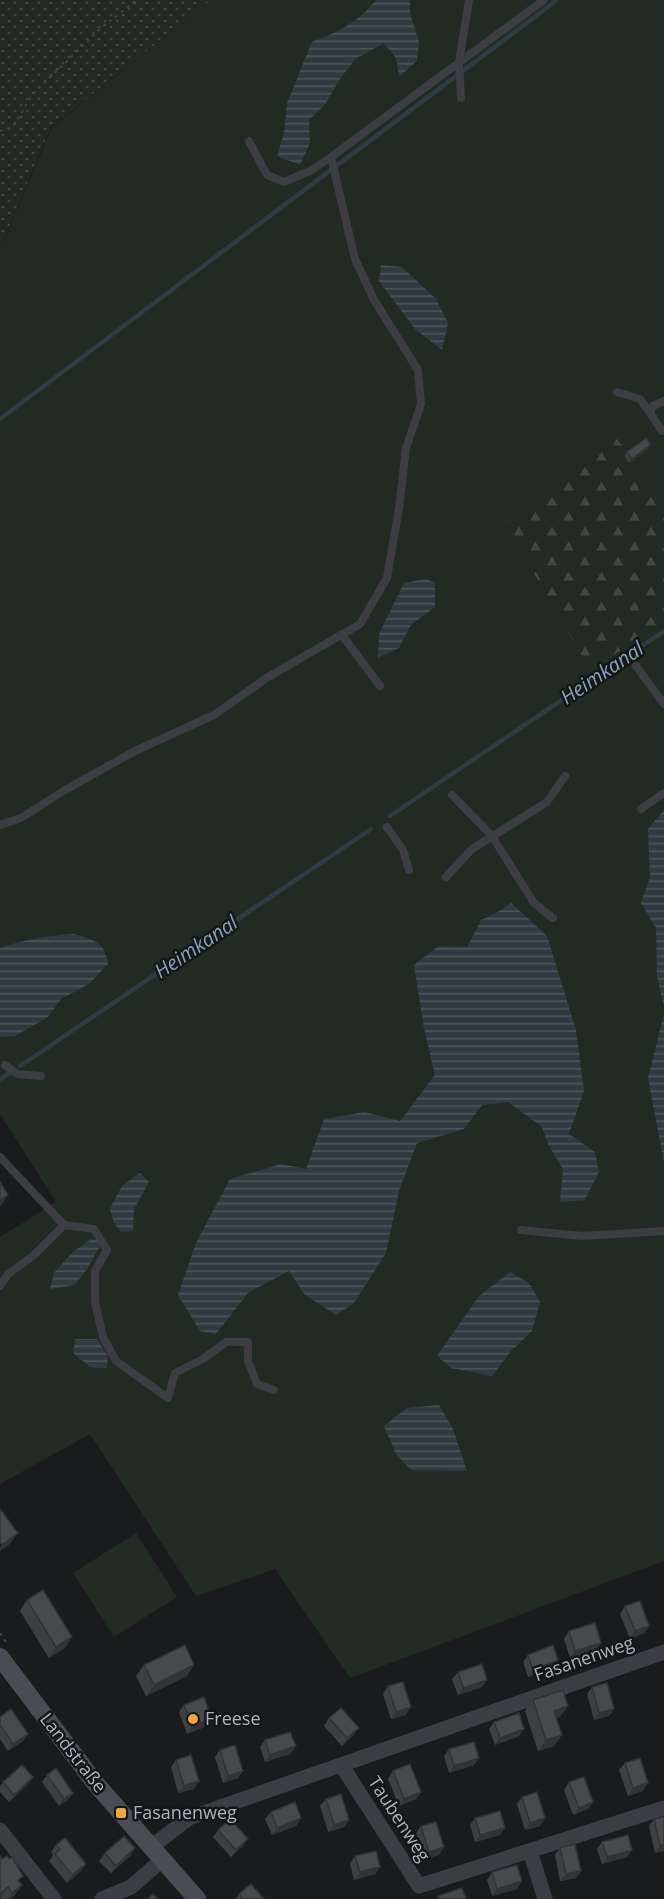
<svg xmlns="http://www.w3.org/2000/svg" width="664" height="1899" font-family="'Open Sans',sans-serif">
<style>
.grass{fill:#222b23}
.forest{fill:url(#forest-firs)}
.park{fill:url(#park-dots)}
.water{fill:url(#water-rules)}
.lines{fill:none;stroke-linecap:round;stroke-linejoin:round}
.stream{stroke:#303b41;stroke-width:4.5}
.path{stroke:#414449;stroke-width:2;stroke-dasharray:3 4.5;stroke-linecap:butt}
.lane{stroke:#3b3d42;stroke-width:8}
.street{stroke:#3b3d42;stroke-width:15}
.secondary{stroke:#494c52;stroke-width:18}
.wall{fill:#3d3f42}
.shaded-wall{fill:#323336}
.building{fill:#47494d;stroke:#323336;stroke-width:1.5}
.poi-dot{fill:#f0a540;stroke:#151618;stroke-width:2}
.labels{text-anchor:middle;stroke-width:5;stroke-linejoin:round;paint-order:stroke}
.street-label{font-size:18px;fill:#adb3bc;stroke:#151618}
.poi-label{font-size:18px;fill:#adb3bc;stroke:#151618;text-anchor:start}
.water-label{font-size:20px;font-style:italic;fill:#86a4b6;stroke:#151618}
</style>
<defs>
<pattern id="forest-firs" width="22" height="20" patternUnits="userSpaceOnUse" patternTransform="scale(1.5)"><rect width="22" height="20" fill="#222b23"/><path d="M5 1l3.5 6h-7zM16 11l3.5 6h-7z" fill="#3f4741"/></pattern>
<pattern id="park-dots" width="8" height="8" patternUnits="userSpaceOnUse" patternTransform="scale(1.5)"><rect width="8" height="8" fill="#222b23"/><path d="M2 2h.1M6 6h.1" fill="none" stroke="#3f4741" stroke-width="1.8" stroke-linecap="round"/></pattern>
<pattern id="water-rules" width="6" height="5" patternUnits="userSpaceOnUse" patternTransform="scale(1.5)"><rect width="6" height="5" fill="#303b41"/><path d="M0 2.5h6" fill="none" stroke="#4b555a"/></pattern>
</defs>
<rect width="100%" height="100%" fill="#1a1b1d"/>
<!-- grass -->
<path class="grass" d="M211 0H664V1561L350 1678 275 1569 196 1596 90 1434 0 1484V1237L56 1202 0 1114V249L52 127Z
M136 1533 177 1597 114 1637 73 1573Z"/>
<!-- forest -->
<path class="forest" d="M610 431 664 496V620L591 671 504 522Z"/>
<!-- park -->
<path class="park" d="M0 0H211L51 127 0 248Z"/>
<!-- water -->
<path class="water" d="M376 0H410V13L419 42 417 61 399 77 396 58 384 43 355 59 340 79 324 106 309 120 310 143 300 165 277 156 284 133 287 103 312 42C338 32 359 22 376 0Z
M381 265 402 267 436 299 448 323 442 350 415 329 379 281Z
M426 579 435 583V607L411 625 399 648 378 657 379 634 404 583Z
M664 810V1007L657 977 656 928 641 903 650 877 648 829Z
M511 903 547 936 576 1030 584 1091 569 1134 595 1152 599 1172 585 1200 560 1202 563 1169 548 1144 542 1127 508 1102 482 1105 464 1129 417 1143 399 1191 386 1253 354 1303 336 1315 304 1294 289 1271 248 1293 216 1334 200 1331 178 1295 196 1243 230 1179 281 1164 306 1169 324 1119 365 1112 400 1121 435 1075 424 1028 414 965 439 946 467 947 481 920 496 913Z
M74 934C95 941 104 941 108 964L89 984 61 999 48 1017 15 1036 0 1037V948C25 939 48 936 74 934Z
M664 1014V1163L648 1078Z
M140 1173 149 1182 134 1209 133 1231 121 1232 114 1223 110 1209 122 1186Z
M91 1239 103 1241 87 1269 75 1285 50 1289 54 1273 73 1252Z
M510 1272 529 1283 540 1302 532 1331 511 1351 492 1376 451 1368 437 1356 479 1296Z
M75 1339H97L108 1356 107 1368 90 1367 73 1353Z
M439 1405 453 1429 467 1471 411 1470 396 1454 384 1426 407 1408Z"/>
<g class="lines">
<!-- stream -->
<path class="stream" d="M0 419 557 0
M390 816 664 631
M20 1066 371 829
M0 1079 8 1074"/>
<!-- path -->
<path class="path" d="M0 131 13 127 32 95 101 28 137 0
M0 1633 6 1642"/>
<!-- lane -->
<path class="lane" d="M461 98 459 62 469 0
M249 141 267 175 284 182 310 171 331 157
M617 392 640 399 650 413
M662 431 650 413 653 406 664 401
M342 635 380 686
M636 666 664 704
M452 795 492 836 534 903 553 918
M641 809 664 793
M0 825 21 818 65 790 135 751 214 715 268 677 360 624 387 578 399 508 406 448 421 404 418 370 374 300 355 259 331 157 544 0
M387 827 403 850 409 870
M446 877 472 849 547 802 565 776
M5 1065 17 1074 41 1076
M0 1157 64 1225 94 1229 107 1250 95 1271V1302L103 1337 116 1361 168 1398 175 1373 203 1359 226 1342H248V1361L257 1384 274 1390
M521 1230 582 1236 664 1231
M0 1286 8 1274 33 1256 64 1225"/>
<!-- street -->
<path class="street" d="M342 1766 419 1886 664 1808
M0 1830 54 1899
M151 1847 189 1818 664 1652
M530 1851 545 1899
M102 1899 131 1887 162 1860"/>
<!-- secondary -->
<path class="secondary" d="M0 1657 96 1784 197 1899"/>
</g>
<!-- wall -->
<path class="wall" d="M649 448 629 463 624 456 627 452Z
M27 1600 65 1648 49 1658 20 1611Z
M625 1606 649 1626 644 1633 630 1639 620 1614Z
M569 1631 596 1650 570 1658 564 1639Z
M528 1655 553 1667 528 1677 523 1662Z
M144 1665 187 1676 146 1696 136 1676Z
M458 1672 487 1680 482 1687 458 1695 452 1679Z
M388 1686 406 1715 391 1719 383 1694Z
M592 1687 614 1709 609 1716 594 1720 587 1694Z
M533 1700 560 1717 557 1718 554 1746 538 1751 525 1711Z
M184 1705 207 1726 187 1734 179 1712Z
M0 1717 28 1734 23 1741 8 1751 0 1739Z
M329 1718 359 1728 353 1735 342 1746 324 1726Z
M494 1722 519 1736 495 1745 489 1729Z
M265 1740 296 1746 290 1754 265 1762 260 1747Z
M449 1749 479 1758 474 1765 449 1773 444 1756Z
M220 1750 243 1771 238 1778 223 1783 215 1757Z
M176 1760 194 1789 178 1793 171 1767Z
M625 1763 643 1791 628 1796 619 1770Z
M393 1771 421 1792 416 1799 399 1806 388 1779Z
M47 1775 68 1800 59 1806 42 1782Z
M3 1782 28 1784 9 1802 0 1792V1786Z
M569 1782 588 1809 573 1815 564 1790Z
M522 1797 540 1826 525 1830 517 1804Z
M326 1799 349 1820 344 1827 328 1832 320 1806Z
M271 1812 301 1818 296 1826 272 1835 265 1819Z
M664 1817V1851L655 1853 649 1826 654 1819Z
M475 1818 500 1835 475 1842 470 1825Z
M421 1826 439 1855 423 1859 416 1833Z
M218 1830 243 1846 231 1857 213 1837Z
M602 1842 632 1850 627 1857 602 1864 597 1849Z
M56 1845 81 1871 67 1883 49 1861 53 1855 51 1852Z
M135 1848 130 1856 111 1873 99 1861 105 1853Z
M560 1848 581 1871 576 1878 560 1881 555 1855Z
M0 1856 22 1885 14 1896 10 1899H2L1 1898Z
M355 1856 380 1867 375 1874 354 1880 350 1864Z
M492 1872 517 1889 492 1896 487 1880Z
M239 1894 264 1899H235Z"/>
<!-- shaded-wall -->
<path class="shaded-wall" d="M651 444 649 448 629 463 632 459Z
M8 1195 0 1207V1200Z
M18 1533 10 1544 0 1551V1547L2 1545Z
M649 1626 644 1633 630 1639 635 1631Z
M72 1637 65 1648 49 1658 56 1647Z
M601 1643 596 1650 570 1658 575 1651Z
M558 1660 553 1667 528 1677 533 1670Z
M194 1665 187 1676 146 1696 154 1685Z
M487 1680 482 1687 458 1695 463 1688Z
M568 1706 560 1717 547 1721 554 1711Z
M411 1707 406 1715 391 1719 396 1712Z
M614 1709 609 1716 594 1720 599 1713Z
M212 1719 207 1726 187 1734 192 1726Z
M359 1728 353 1735 342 1746 347 1738Z
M524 1729 519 1736 495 1745 500 1738Z
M28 1734 23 1741 8 1751 13 1744Z
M562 1735 554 1746 538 1751 546 1740Z
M296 1746 290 1754 265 1762 270 1755Z
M479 1758 474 1765 449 1773 454 1766Z
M243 1771 238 1778 223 1783 228 1776Z
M33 1777 28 1784 9 1802 14 1795Z
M199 1781 194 1789 178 1793 184 1786Z
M648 1783 643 1791 628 1796 633 1788Z
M421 1792 416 1799 399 1806 404 1799Z
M73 1793 68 1800 59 1806 64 1799Z
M593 1802 588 1809 573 1815 579 1808Z
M301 1818 296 1826 272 1835 277 1828Z
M545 1818 540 1826 525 1830 530 1823Z
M349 1820 344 1827 328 1832 334 1825Z
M505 1828 500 1835 475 1842 480 1835Z
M248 1839 243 1846 231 1857 236 1850Z
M660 1845H664V1851L655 1853Z
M444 1847 439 1855 423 1859 429 1852Z
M135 1848 130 1856 111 1873 116 1866Z
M632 1850 627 1857 602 1864 607 1857Z
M86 1864 81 1871 67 1883 72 1875Z
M380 1867 375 1874 354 1880 360 1872Z
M581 1871 576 1878 560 1881 566 1874Z
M522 1881 517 1889 492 1896 497 1889Z
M22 1885 14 1896 10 1899H8L12 1893Z
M8 1887 1 1898 0 1899V1894Z"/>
<!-- building -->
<path class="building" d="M646 438 651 444 632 459 627 452Z
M0 1182 8 1195 0 1200Z
M0 1509 18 1533 2 1545 0 1542Z
M43 1590 72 1637 56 1647 27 1600Z
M640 1601 649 1626 635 1631 625 1606Z
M595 1623 601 1643 575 1651 569 1631Z
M185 1645 194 1665 154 1685 144 1665Z
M553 1645 558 1660 533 1670 528 1655Z
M482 1664 487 1680 463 1688 458 1672Z
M403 1682 411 1707 396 1712 388 1686Z
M607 1683 614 1709 599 1713 592 1687Z
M563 1690 568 1706 554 1711 562 1735 546 1740 533 1700Z
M204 1697 212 1719 192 1726 184 1705Z
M341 1708 359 1728 347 1738 329 1718Z
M11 1709 28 1734 13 1744 0 1725V1717Z
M519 1713 524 1729 500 1738 494 1722Z
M290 1732 296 1746 270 1755 265 1740Z
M474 1742 479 1758 454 1766 449 1749Z
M235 1745 243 1771 228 1776 220 1750Z
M191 1755 199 1781 184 1786 176 1760Z
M640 1758 648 1783 633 1788 625 1763Z
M410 1764 421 1792 404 1799 393 1771Z
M22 1765 33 1777 14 1795 3 1782Z
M56 1768 73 1793 64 1799 47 1775Z
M584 1777 593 1802 579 1808 569 1782Z
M537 1792 545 1818 530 1823 522 1797Z
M341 1794 349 1820 334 1825 326 1799Z
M295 1802 301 1818 277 1828 271 1812Z
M500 1811 505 1828 480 1835 475 1818Z
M664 1817V1845H660L654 1819Z
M230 1819 248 1839 236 1850 218 1830Z
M436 1822 444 1847 429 1852 421 1826Z
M628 1835 632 1850 607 1857 602 1842Z
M124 1836 135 1848 116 1866 105 1853Z
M65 1838 86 1864 72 1875 55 1854 60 1849 56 1845Z
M575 1844 581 1871 566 1874 560 1848Z
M376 1851 380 1867 360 1872 355 1856Z
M0 1856 2 1859 7 1856 9 1859 12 1857 23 1876 18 1880 22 1885 12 1893 8 1887 0 1894Z
M517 1865 522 1881 497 1889 492 1872Z
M251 1884 264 1899H243L239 1894Z
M462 1888 466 1899H439L438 1896Z
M153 1894 158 1899H148Z"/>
<!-- markers -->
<g class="poi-dot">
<circle cx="193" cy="1719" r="6"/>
<rect x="115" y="1807" width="12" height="12" rx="3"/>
</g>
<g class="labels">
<!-- street labels -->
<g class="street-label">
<text transform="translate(584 1659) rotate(-19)" y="6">Fasanenweg</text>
<text transform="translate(73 1753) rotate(52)" y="6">Landstraße</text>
<text transform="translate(399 1819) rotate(57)" y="6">Taubenweg</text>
</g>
<!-- poi labels -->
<g class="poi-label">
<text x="205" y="1725">Freese</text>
<text x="133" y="1819">Fasanenweg</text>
</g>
<!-- water labels -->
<g class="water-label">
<text transform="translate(602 673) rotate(-34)" y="7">Heimkanal</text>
<text transform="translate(196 947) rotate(-34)" y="7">Heimkanal</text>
</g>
</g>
</svg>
